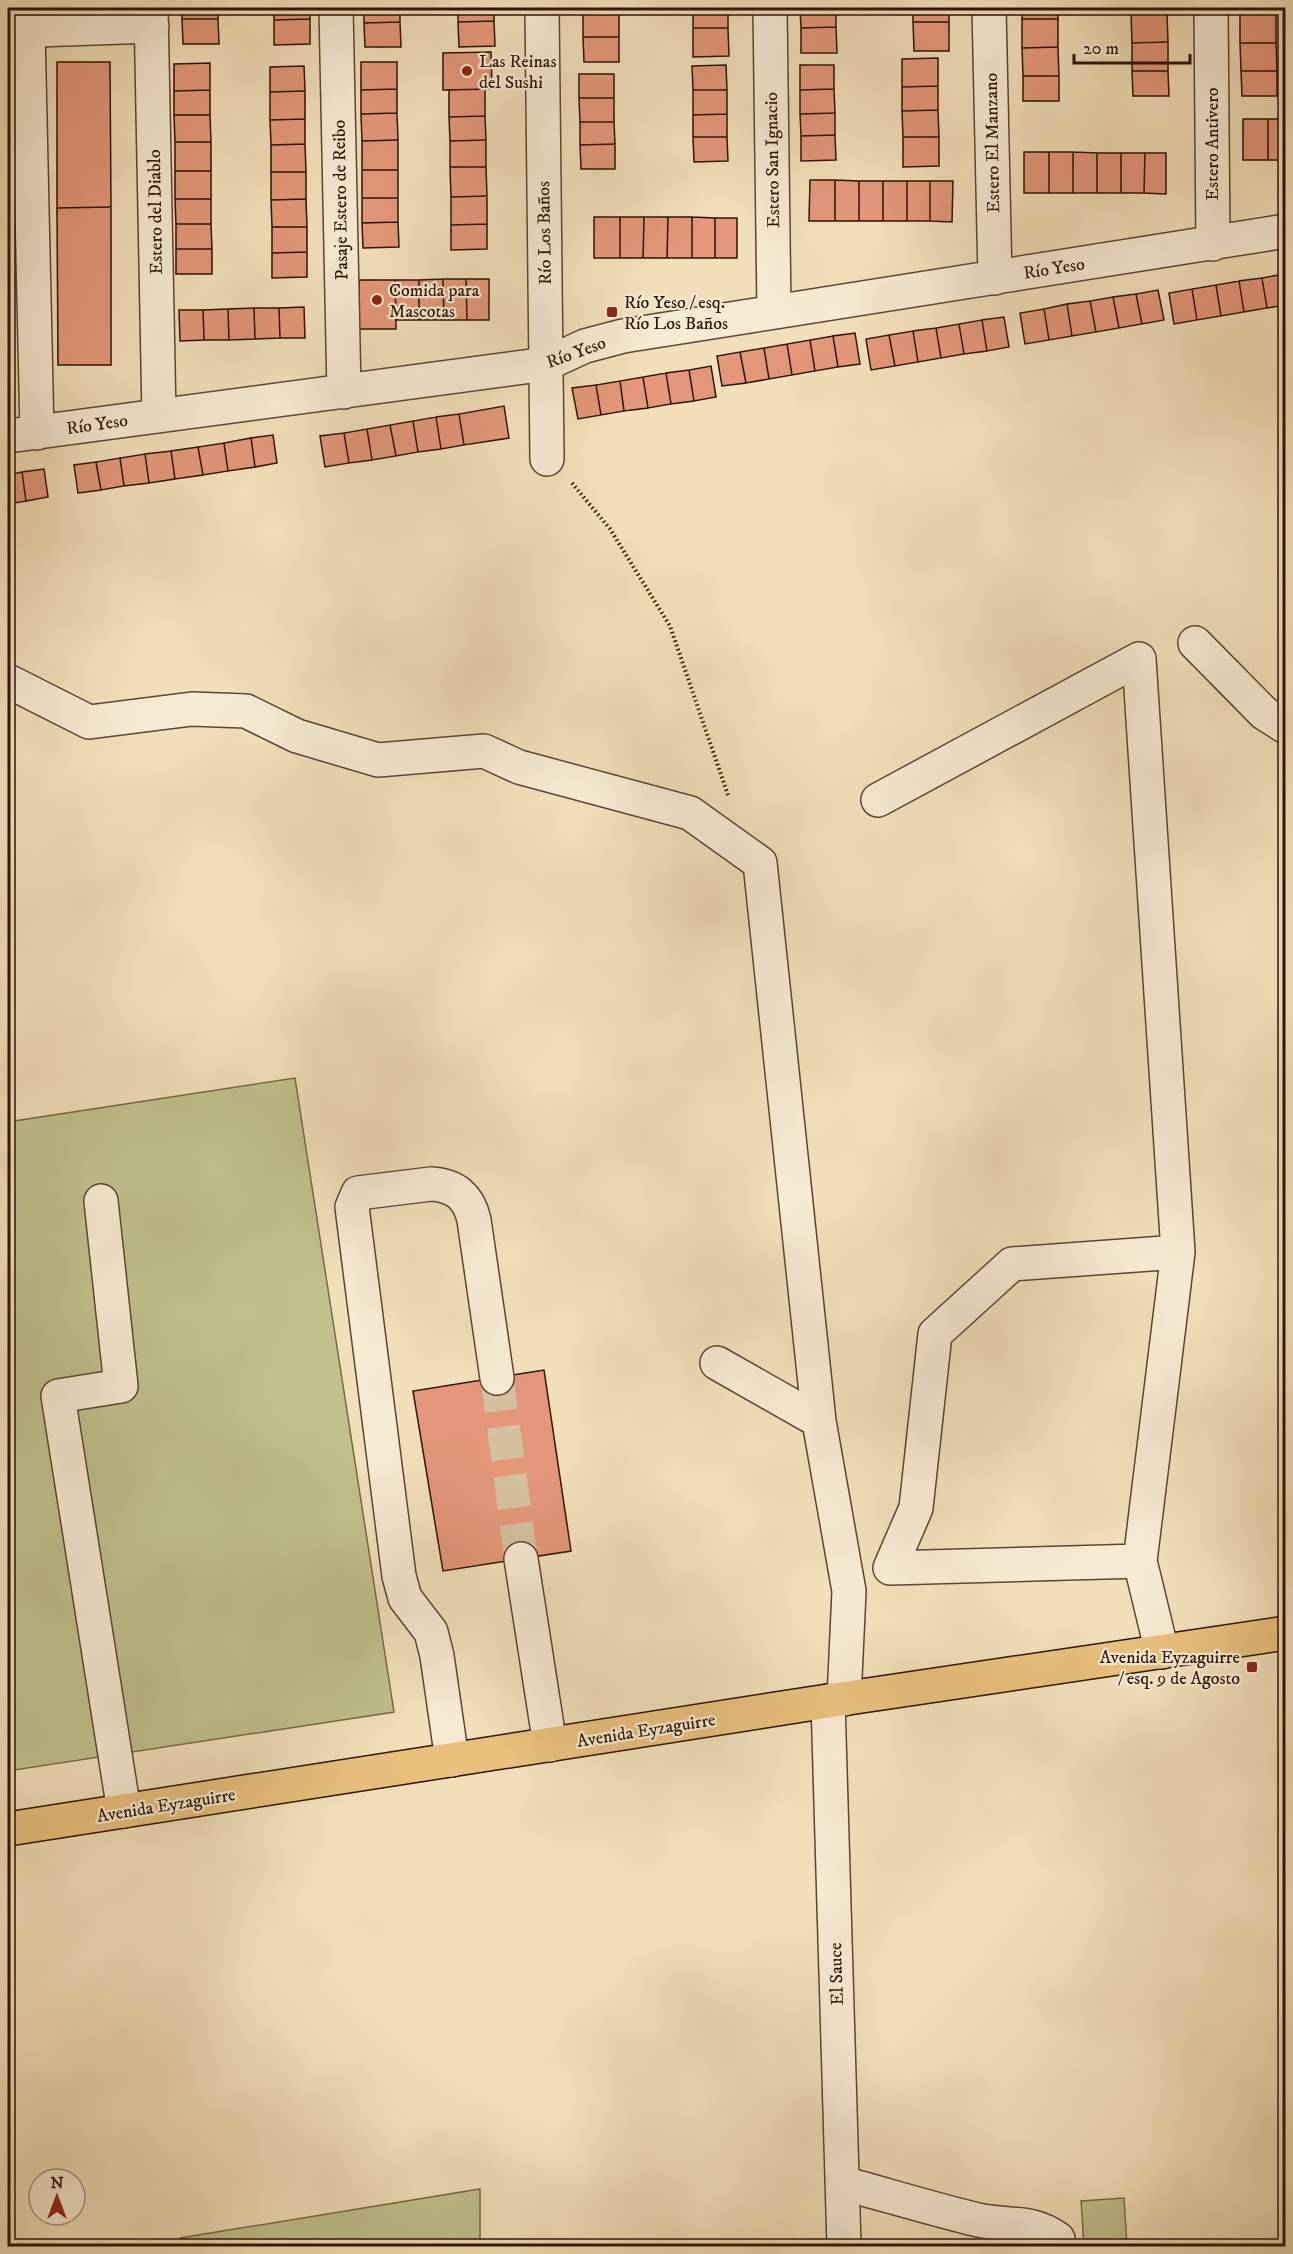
<svg xmlns="http://www.w3.org/2000/svg" width="1293" height="2254" font-family="'IM FELL DW Pica',serif">
<style>
.green{fill:#c0c08b;stroke:#766948;stroke-width:1.5}
.building{fill:#e39778;stroke:#2b1206;stroke-width:1.5}
.lines{fill:none;stroke-linecap:round;stroke-linejoin:round}
.minor-tunnel{stroke:#d3c09e;stroke-width:33;stroke-dasharray:33 16;stroke-linecap:butt}
.minor-casing{stroke:#5c4533;stroke-width:36}
.major-casing{stroke:#2b1206;stroke-width:36}
.path{stroke:#2b1206;stroke-width:4;stroke-dasharray:1.5 3;stroke-linecap:butt}
.minor{stroke:#f6ead2;stroke-width:33}
.major{stroke:#e8c07c;stroke-width:33}
.poi-dot{fill:#8f2418;stroke:#f6ead2;stroke-width:2}
.labels{text-anchor:middle;stroke-width:4.5;stroke-linejoin:round;paint-order:stroke}
.poi-label{font-size:18px;fill:#2b1206;stroke:#f6ead2;text-anchor:start}
.street-label{font-size:18px;fill:#2b1206;stroke:#f6ead2}
</style>
<rect width="100%" height="100%" fill="#f1dfb9"/>
<filter id="stains"><feTurbulence type="fractalNoise" baseFrequency=".00333" numOctaves="4"/><feColorMatrix values="0 0 0 0 .2 0 0 0 0 .09 0 0 0 0 .02 0 0 0 .5 -.17"/></filter>
<radialGradient id="worn" r=".72"><stop offset=".6" stop-color="#630" stop-opacity="0"/><stop offset="1" stop-color="#630" stop-opacity=".3"/></radialGradient>
<!-- green -->
<path class="green" d="M295 1078 394 1712 8 1771V1122Z
M480 2189V2246H180V2238Z
M1124 2198 1127 2246H1084L1081 2201Z"/>
<!-- building -->
<path class="building" d="M182 8H218V19H182Z
M274 8H310V19L274 20Z
M364 8H400V22L364 23Z
M458 8H494V21L458 22Z
M693 8H728V28H693Z
M800 8H836V27L801 28Z
M913 8H949V22H913Z
M1022 8H1058V19H1022Z
M1131 8H1167V13L1131 14Z
M1240 8H1276V14H1240Z
M583 10H619V37H583Z
M1167 13 1168 42 1132 43 1131 14Z
M1240 14H1276V43H1240Z
M182 19H218L219 44H183Z
M310 19V44L274 45V20Z
M1022 19H1058V47L1022 48Z
M494 21 495 46 459 47 458 22Z
M400 22 401 47H365L364 23Z
M913 22H949V51H914Z
M836 27 837 53H801V28Z
M693 28H728L729 56 693 57Z
M583 37H619V62H584Z
M1168 42V71H1132V43Z
M1240 43H1276L1277 71H1241Z
M1058 47 1059 76H1023L1022 48Z
M491 52 492 89 443 90V53Z
M938 58V86L902 87V59Z
M57 62H110L111 207 57 208Z
M361 62H397V89L361 90Z
M210 63V90L174 91V64Z
M726 65 727 90H693L692 66Z
M800 65H834V89L800 90Z
M304 66 305 91 270 92V67Z
M1132 71H1168L1169 96H1133Z
M1241 71H1277V96H1242Z
M579 74H614V98H579Z
M1023 76H1059V101H1023Z
M938 86V110L902 111V87Z
M397 89V113L361 114V90Z
M485 89V116L449 117V90Z
M834 89 835 113 800 114V90Z
M210 90V115H174V91Z
M693 90H727V114L693 115Z
M305 91V119L270 120V92Z
M579 98H614V122H580Z
M938 110 939 137H903L902 111Z
M397 113 398 140 362 141 361 114Z
M835 113V135L801 136 800 114Z
M727 114V137H693V115Z
M174 115H210L211 142H175Z
M485 116 486 140 450 141 449 117Z
M305 119V144L271 145 270 120Z
M1243 119H1268V160H1243Z
M1268 119H1286V160H1268Z
M580 122H614L615 144 580 145Z
M835 135 836 160 801 161V136Z
M693 137H727L728 161 694 162Z
M903 137H939V166L903 167Z
M398 140V170H362V141Z
M486 140V167H450V141Z
M175 142H211V171H175Z
M305 144 306 172H271V145Z
M615 144V169H581L580 145Z
M1024 152H1049V193H1024Z
M1049 152H1073V193H1049Z
M1073 152 1097 153V193H1073Z
M1097 153H1121V193H1097Z
M1121 153H1145L1144 193H1121Z
M1145 153H1166V194L1144 193Z
M450 167H486L487 196 451 197Z
M362 170H398V198H362Z
M175 171H211V199H175Z
M271 172H306V199L271 200Z
M810 180H835V221H809Z
M835 180 859 181V221H835Z
M859 181H883V221H859Z
M883 181H907V221H883Z
M907 181H930V221H907Z
M930 181H953L952 222 930 221Z
M487 196V224L451 225V197Z
M362 198H398V222L362 223Z
M175 199H211V224H176Z
M306 199 307 227H272L271 200Z
M111 207V365H58L57 208Z
M594 217H620V258H594Z
M620 217H644L643 258H620Z
M644 217H668L667 258H643Z
M668 217H692V258H667Z
M692 217 715 218V258H692Z
M715 218H737V258H715Z
M398 222 399 247 363 248 362 223Z
M176 224H211L212 249H176Z
M487 224V249L451 250V225Z
M272 227H307V252L272 253Z
M176 249H212V274H176Z
M307 252V277L272 278V253Z
M1285 274 1286 305 1267 308 1262 278Z
M1262 278 1267 308 1244 312 1239 281Z
M443 279H466L467 320H444Z
M443 279 444 320H419V280Z
M466 279H489V320H467Z
M359 280H395L396 329H359Z
M395 280H419V320H396Z
M1239 281 1244 312 1221 316 1216 285Z
M1216 285 1221 316 1197 320 1192 289Z
M1192 289 1197 320 1174 324 1169 293Z
M1158 290 1164 320 1142 324 1136 294Z
M1136 294 1142 324 1119 328 1113 297Z
M1113 297 1119 328 1096 332 1090 301Z
M1090 301 1096 332 1072 336 1067 304Z
M1067 304 1072 336 1049 340 1044 309Z
M304 307 305 338H280L279 308Z
M254 308 255 339 229 340 228 309Z
M254 308H279L280 338 255 339Z
M228 309 229 340H204L203 310Z
M1044 309 1049 340 1025 344 1020 313Z
M179 310H203L204 340 180 341Z
M1004 317 1009 347 987 351 982 320Z
M982 320 987 351 964 354 959 324Z
M959 324 964 354 941 358 936 328Z
M936 328 941 358 918 362 913 331Z
M913 331 918 362 895 366 889 335Z
M855 333 860 364 838 367 833 336Z
M889 335 895 366 871 370 866 339Z
M833 336 838 367 815 371 810 340Z
M810 340 815 371 792 375 787 344Z
M787 344 792 375 769 379 764 348Z
M764 348 769 379 746 383 740 352Z
M740 352 746 383 722 386 717 356Z
M711 366 716 397 694 401 689 370Z
M689 370 694 401 671 404 666 373Z
M666 373 671 404 648 408 643 377Z
M643 377 648 408 624 411 620 381Z
M620 381 624 411 601 415 596 385Z
M596 385 601 415 578 419 572 388Z
M504 406 509 438 464 445 459 414Z
M459 414 464 445 441 449 436 417Z
M436 417 441 449 418 452 413 421Z
M413 421 418 452 396 456 390 425Z
M390 425 396 456 372 460 367 429Z
M367 429 372 460 349 463 344 433Z
M344 433 349 463 325 467 320 436Z
M273 435 277 463 255 467 251 438Z
M251 438 255 467 228 471 224 443Z
M224 443 228 471 203 475 198 447Z
M198 447 203 475 175 479 171 451Z
M171 451 175 479 149 483 145 454Z
M145 454 149 483 124 486 120 458Z
M120 458 124 486 101 490 96 462Z
M96 462 101 490 78 493 74 465Z
M44 469 48 497 26 501 22 472Z
M22 472 26 501 8 504V475Z
M544 1370 571 1551 443 1571 413 1391Z"/>
<g class="lines">
<!-- minor-tunnel -->
<path class="minor-tunnel" d="M497 1378 521 1559"/>
<!-- minor casing -->
<g class="minor-casing">
<path id="minor" d="M151 8 159 416
M336 8 344 392
M542 8 547 459
M770 8 774 311
M989 8 995 278
M1211 8 1213 244
M28 30 37 433
M8 31 152 26
M8 436 546 364 585 346 623 336 1286 231
M1195 643 1264 713 1286 727
M8 681 89 722 192 709 246 711 297 736 378 760 484 751 519 767 690 813 760 863 819 1421
M878 800 1139 659 1178 1252
M101 1201 121 1386 58 1396 124 1811
M717 1363 819 1421 849 1591 844 1699
M521 1559 550 1745
M1140 1561 890 1568 916 1508 935 1334 1012 1264 1178 1252 1140 1561 1162 1652
M828 1701 844 2246
M452 1760 437 1656 431 1632 405 1598 399 1576 352 1207 358 1193 431 1184C455 1185 469 1197 474 1220L497 1378
M842 2183C887 2195 932 2209 978 2220 1009 2227 1030 2219 1058 2239"/>
</g>
<!-- major casing -->
<g class="major-casing">
<path id="major" d="M8 1829 828 1701 1286 1633"/>
</g>
<!-- path -->
<path class="path" d="M572 483 610 529 670 626 728 795"/>
<!-- minor -->
<use href="#minor" class="minor"/>
<!-- major -->
<use href="#major" class="major"/>
</g>
<!-- markers -->
<g class="poi-dot">
<circle cx="467" cy="71" r="6"/>
<circle cx="377" cy="300" r="6"/>
<rect x="606" y="306" width="12" height="12" rx="3"/>
<rect x="1246" y="1661" width="12" height="12" rx="3"/>
</g>
<g class="labels">
<!-- poi labels -->
<g class="poi-label">
<text x="479" y="67">Las Reinas<tspan x="479" dy="21">del Sushi</tspan></text>
<text x="389" y="296">Comida para<tspan x="389" dy="21">Mascotas</tspan></text>
<text x="624" y="308">Río Yeso / esq.<tspan x="624" dy="21">Río Los Baños</tspan></text>
<text x="1240" y="1663" text-anchor="end">Avenida Eyzaguirre<tspan x="1240" dy="21">/ esq. 9 de Agosto</tspan></text>
</g>
<!-- street labels -->
<g class="street-label">
<text transform="translate(992 143) rotate(-91)" y="6">Estero El Manzano</text>
<text transform="translate(1212 144) rotate(-90)" y="6">Estero Antivero</text>
<text transform="translate(772 160) rotate(-91)" y="6">Estero San Ignacio</text>
<text transform="translate(340 200) rotate(-91)" y="6">Pasaje Estero de Reibo</text>
<text transform="translate(155 212) rotate(-91)" y="6">Estero del Diablo</text>
<text transform="translate(544 233) rotate(-91)" y="6">Río Los Baños</text>
<text transform="translate(1054 268) rotate(-9)" y="6">Río Yeso</text>
<text transform="translate(576 352) rotate(-20)" y="6">Río Yeso</text>
<text transform="translate(97 424) rotate(-8)" y="6">Río Yeso</text>
<text transform="translate(646 1730) rotate(-9)" y="6">Avenida Eyzaguirre</text>
<text transform="translate(166 1805) rotate(-9)" y="6">Avenida Eyzaguirre</text>
<text transform="translate(836 1974) rotate(-92)" y="6">El Sauce</text>
</g>
</g>
<!-- margin -->
<rect width="1293" height="2254" fill="none" stroke="#f1dfb9" stroke-width="30"/>
<rect x="9" y="9" width="1275" height="2236" fill="none" stroke="#2b1206" stroke-width="3"/>
<rect x="15" y="15" width="1263" height="2224" fill="none" stroke="#2b1206" stroke-width="1.5"/>
<!-- north arrow -->
<g transform="translate(57 2197)"><circle r="28" fill="#f6ead2" stroke="#a59480" stroke-width="1.5"/>
<path d="M0-4.5L10 22L0 15L-10 22Z" fill="#8f2418"/>
<text y="-9" font-size="16" font-weight="bold" text-anchor="middle" fill="#2b1206">N</text>
</g>
<!-- scale -->
<path d="M1074 54v9h116v-9" fill="none" stroke="#2b1206" stroke-width="3"/>
<text x="1083" y="54" font-size="18" fill="#2b1206" stroke="#f6ead2" stroke-width="4.5" paint-order="stroke">20 m</text>
<rect width="100%" height="100%" filter="url(#stains)"/>
<rect width="100%" height="100%" fill="url(#worn)"/>
</svg>
